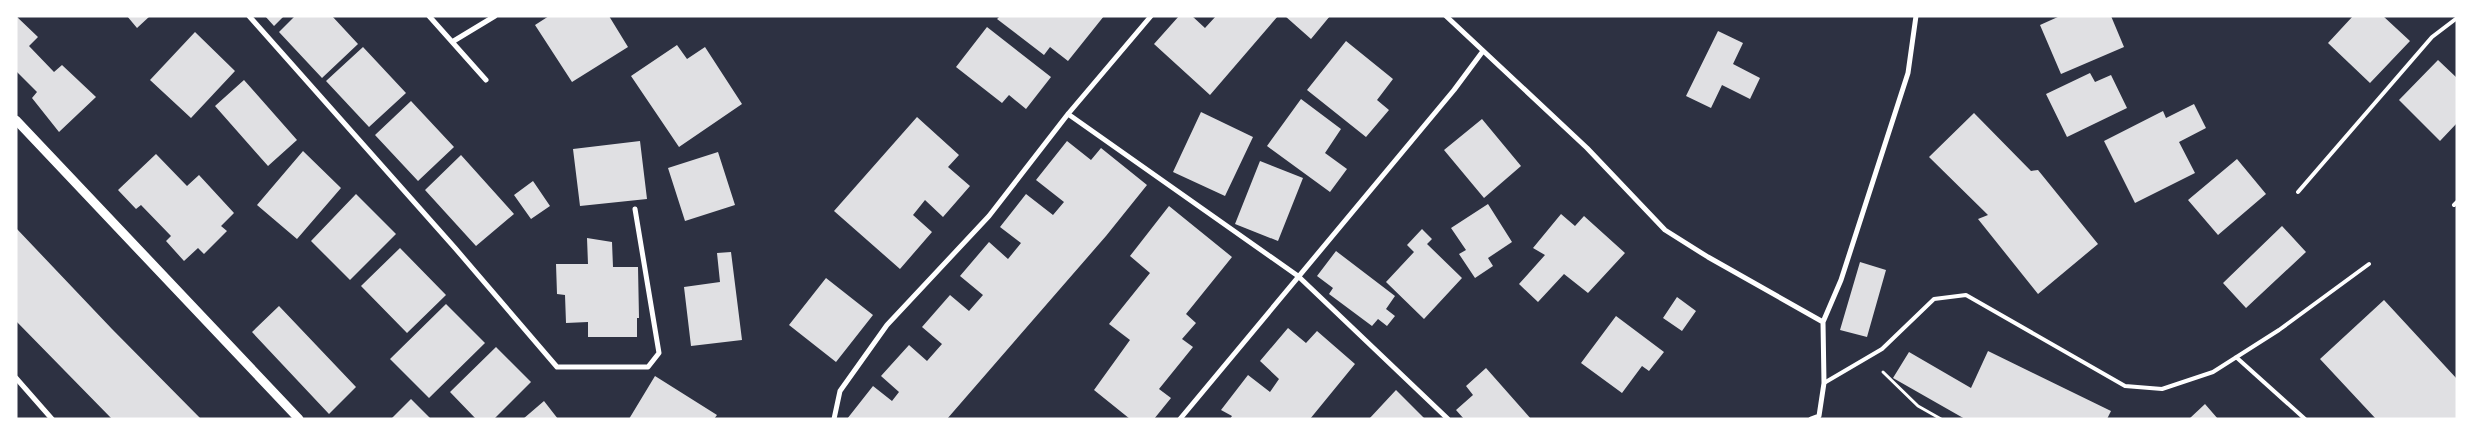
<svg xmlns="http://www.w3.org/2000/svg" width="2473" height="435" font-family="'Source Sans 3',sans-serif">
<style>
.building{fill:#e0e0e3}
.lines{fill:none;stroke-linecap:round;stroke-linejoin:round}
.path{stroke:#fff;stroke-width:3}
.service{stroke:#fff;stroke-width:4}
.minor{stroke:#fff;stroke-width:5}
.tertiary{stroke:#fff;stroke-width:9}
</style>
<rect width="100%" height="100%" fill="#2d3142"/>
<!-- building -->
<path class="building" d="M16 16 38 37 29 46 54 72 62 65 96 97 59 132 32 98 37 92 16 71Z
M127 16H150L137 28Z
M265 16H284L274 26Z
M295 16H332L358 44 322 78 279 32Z
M549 16H609L628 47 572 82 535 25Z
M1000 16H1104L1068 61 1050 47 1044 55 997 19Z
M1179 16H1192L1205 28 1216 16H1278L1210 95 1154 44Z
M1285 16H1330L1311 39Z
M2060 16H2111L2124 47 2061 74 2040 25Z
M2353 16H2383L2410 41 2370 83 2328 43Z
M987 27 1051 77 1026 109 1009 95 1002 103 956 67Z
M1718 31 1743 43 1733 64 1760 78 1750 99 1722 85 1711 108 1686 96Z
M195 32 235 71 191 118 150 80Z
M1346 41 1393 79 1377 100 1389 110 1366 137 1307 90Z
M677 45 687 59 705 47 742 104 679 147 631 76Z
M363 47 406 93 369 127 326 81Z
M2438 60 2457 78V123L2440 141 2399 100Z
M2090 73 2095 82 2111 75 2127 108 2067 137 2046 94Z
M244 80 297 140 268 166 215 106Z
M1301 99 1341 129 1325 153 1347 169 1330 192 1267 146Z
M411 101 454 147 418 181 375 135Z
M2194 104 2206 128 2179 142 2195 173 2135 203 2104 141 2163 111 2166 118Z
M1201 112 1253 137 1225 196 1173 172Z
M1974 113 2031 171 2038 170 2098 244 2038 294 1978 219 1988 215 1929 157Z
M917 117 959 155 948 167 970 186 943 217 925 200 913 215 932 232 900 269 834 211Z
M1482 119 1521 166 1484 198 1444 150Z
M640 141 647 199 580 206 573 149Z
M1067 141 1091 160 1101 148 1147 185 1106 236 947 419H847L873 386 892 401 899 392 881 376 909 345 927 361 942 344 922 327 950 295 969 311 983 295 960 276 989 242 1008 259 1021 243 1000 227 1026 194 1053 215 1064 202 1036 180Z
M303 151 341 188 297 239 257 205Z
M718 152 735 205 685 221 668 168Z
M156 154 187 186 199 175 234 213 221 226 227 231 204 254 198 248 184 261 166 241 171 236 141 205 136 209 118 190Z
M461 155 514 214 476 246 425 190Z
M2237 159 2266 194 2218 235 2188 200Z
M1260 161 1303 178 1278 241 1235 224Z
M533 181 550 206 531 219 514 195Z
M356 194 396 234 350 280 311 241Z
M1488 204 1512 242 1488 258 1493 266 1475 278 1459 254 1466 250 1451 228Z
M1169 206 1232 257 1186 314 1196 323 1182 339 1193 347 1159 389 1171 398 1154 419H1130L1094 390 1130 340 1109 324 1150 273 1130 256Z
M1561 214 1575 226 1584 216 1625 253 1588 293 1564 274 1538 302 1519 284 1545 255 1533 248Z
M2282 226 2306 252 2246 308 2223 283Z
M16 228 112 329 201 419H112L16 321Z
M1422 229 1432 239 1427 244 1462 278 1424 319 1386 282 1414 252 1407 245Z
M587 238 612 242 613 267H638L639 318H637V337H588V322L566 323 565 295 557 294 556 264H588Z
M400 248 446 295 407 333 361 286Z
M1336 251 1395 296 1386 309 1395 316 1387 326 1378 319 1372 326 1329 294 1333 288 1317 276Z
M731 252 742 340 691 346 684 287 720 282 717 253Z
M1860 262 1886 270 1867 337 1840 330Z
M826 278 873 315 836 362 789 325Z
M1677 297 1696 311 1682 331 1663 318Z
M2384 300 2457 379V419H2376L2320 359Z
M446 304 485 343 429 398 390 359Z
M279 306 356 387 329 414 252 332Z
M1616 316 1664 352 1649 371 1642 366 1622 393 1581 363Z
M1288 328 1306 343 1317 331 1355 364 1310 419H1230L1232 416 1221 410 1248 375 1270 392 1279 379 1260 361Z
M496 347 531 382 494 419H476L450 392Z
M1988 351 2111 411 2107 419H1965L1893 378 1909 352 1971 388Z
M1486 368 1531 419H1464L1456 410 1473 395 1466 386Z
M655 376 717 415 714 419H629Z
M1396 390 1425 419H1369Z
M411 399 431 419H391Z
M544 401 558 419H523Z
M2205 404 2218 419H2189Z"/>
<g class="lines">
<!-- path -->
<path class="path" d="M1883 372 1918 406 1941 419"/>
<!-- service -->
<path class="service" d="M2298 192 2432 37 2457 18
M2454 205 2457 202
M2236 357 2305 419
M1824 383 1882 349 1934 299 1966 295 2125 386 2162 389 2213 372 2279 330 2369 264"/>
<!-- minor -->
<path class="minor" d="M249 16 455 248 557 367H648L659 353 635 209
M429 16 486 80
M1446 16 1587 148 1665 230 1708 257 1823 322
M452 42 495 16
M1068 114 1298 276 1448 419
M16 378 52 419
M834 419 840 391 887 325 989 216 1068 114 1151 16
M1180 419 1454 90 1483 51
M1811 419 1819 416 1824 383 1823 322 1841 280 1908 73 1916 16"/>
<!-- tertiary -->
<path class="tertiary" d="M16 120 299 419"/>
</g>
<!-- border -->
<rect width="2473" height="435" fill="none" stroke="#ffffff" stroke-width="35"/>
</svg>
